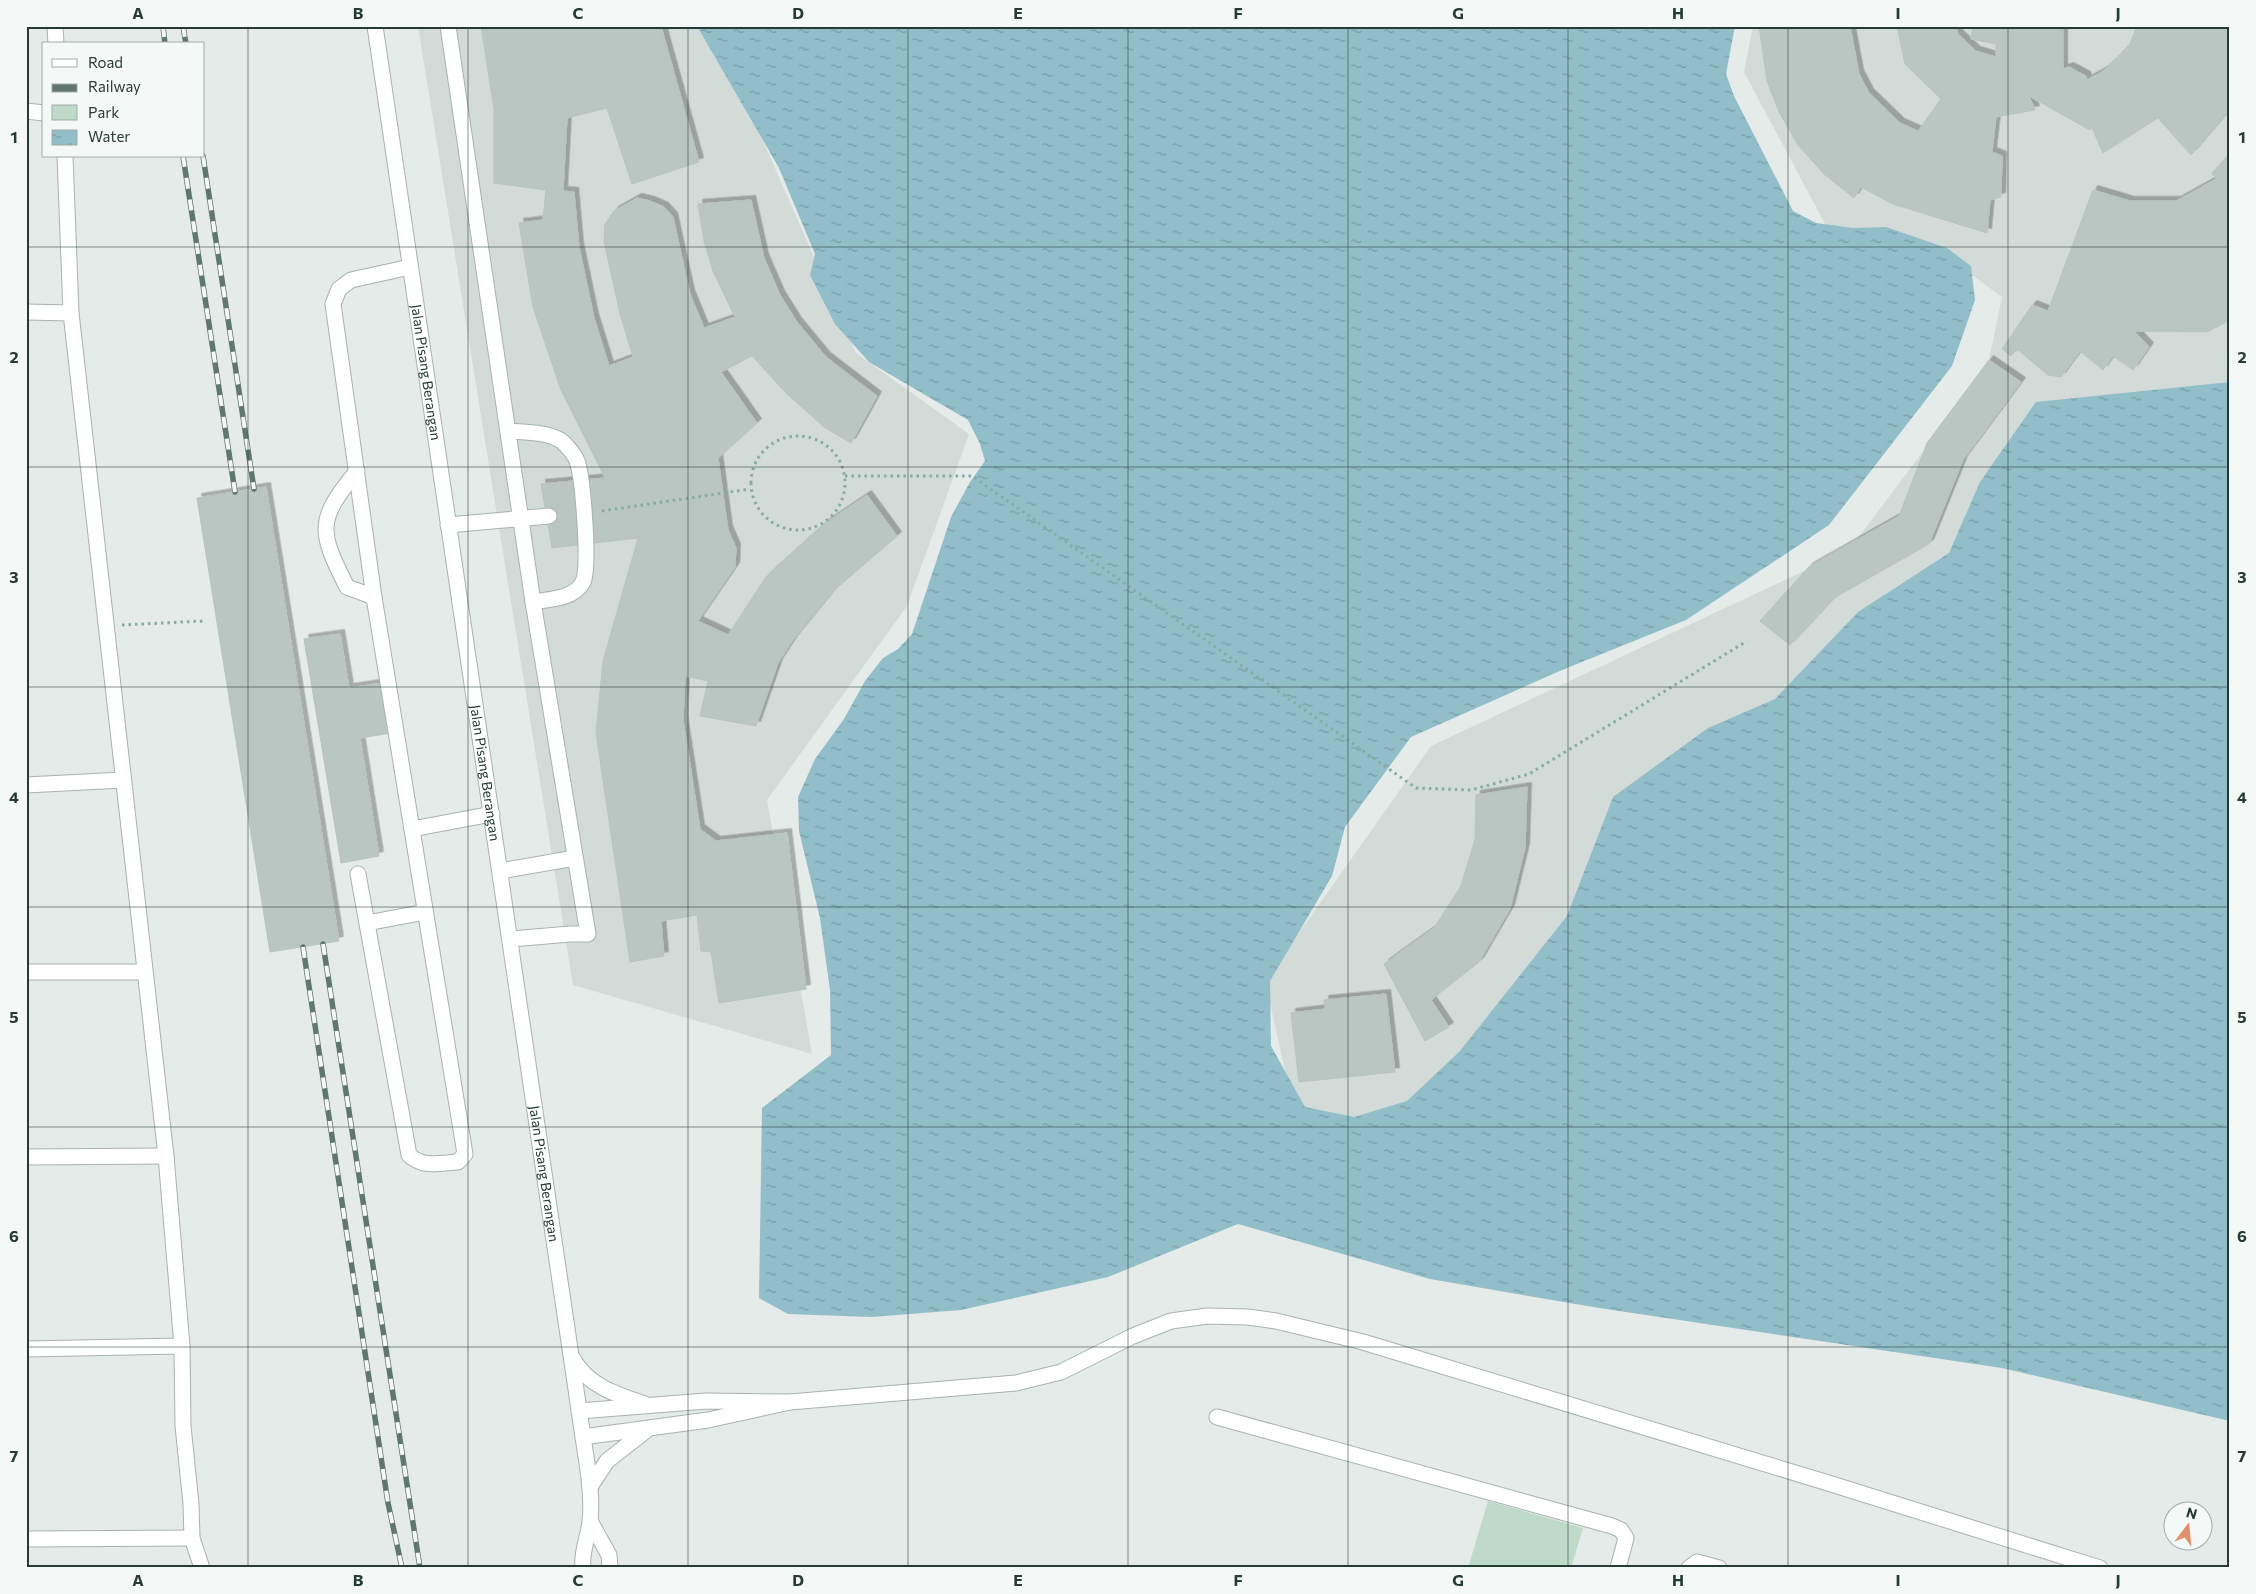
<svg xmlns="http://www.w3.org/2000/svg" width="2256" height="1594" font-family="Commissioner,sans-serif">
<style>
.built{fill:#d2dbd7}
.park{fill:#bfdac8}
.water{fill:url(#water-ripples)}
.building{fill:#b9c6c1;stroke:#b7c4bf;filter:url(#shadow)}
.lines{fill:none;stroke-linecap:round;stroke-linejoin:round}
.minor-casing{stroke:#a7b3af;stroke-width:17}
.path{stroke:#88aba2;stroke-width:3;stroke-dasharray:2.5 4;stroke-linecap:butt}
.minor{stroke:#fff;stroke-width:15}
.rail-casing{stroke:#607671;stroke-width:5.5}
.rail{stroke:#f4f8f6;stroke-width:4;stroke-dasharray:11;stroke-linecap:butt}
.grid{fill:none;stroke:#253b36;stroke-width:1;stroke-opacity:0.55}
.labels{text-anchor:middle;stroke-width:4;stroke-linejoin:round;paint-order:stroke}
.street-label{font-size:14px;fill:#253b36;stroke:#f4f8f6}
.neatline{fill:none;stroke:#253b36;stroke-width:2}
.grid-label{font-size:16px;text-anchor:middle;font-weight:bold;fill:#253b36}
</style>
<defs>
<pattern id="water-ripples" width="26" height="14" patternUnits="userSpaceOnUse" patternTransform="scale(1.25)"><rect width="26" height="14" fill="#92beca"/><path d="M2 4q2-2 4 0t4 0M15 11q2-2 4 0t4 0" fill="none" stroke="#779ca5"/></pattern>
<filter id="shadow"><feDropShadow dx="4.5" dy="-4.5" stdDeviation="0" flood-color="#0004"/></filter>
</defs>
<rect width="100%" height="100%" fill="#e4ebe8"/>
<!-- built -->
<path class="built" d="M418 26H705L732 70 856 353 969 434 907 606 767 800 812 1054 573 985Z
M1753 26H2230V398L2016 487 1576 936 1384 1153 1294 1110 1265 981 1431 746 1849 550 1988 365 2002 297 1937 249 1831 235 1744 72Z"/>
<!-- park -->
<path class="park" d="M1488 1501 1583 1528 1571 1568H1468Z"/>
<!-- water -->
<path class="water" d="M697 26H1735L1726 74 1734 96 1793 211 1816 223 1853 228 1886 227 1947 248 1971 266 1975 300 1952 366 1829 525 1686 620 1562 670 1411 737 1345 827 1332 876 1270 981 1271 1046 1305 1107 1354 1117 1407 1101 1460 1051 1567 916 1613 797 1708 728 1775 699 1858 612 1949 553 1980 482 2036 402 2230 382V1421L2002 1368 1599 1308 1430 1279 1238 1224 1108 1277 961 1310 871 1317 788 1314 759 1298 762 1108 831 1055 830 990 820 918 799 831 798 797 815 759 844 719 865 681 883 658 898 649 912 634 951 517 970 482 985 461 980 444 968 420 869 362 835 324 810 275 815 254 779 168Z"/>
<!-- building -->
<path class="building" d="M481 26H661L699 162 632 184 607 108 567 118 563 191 574 192 579 247 594 318 609 366 633 357 620 314 604 241 605 224 614 211 637 198 650 201 664 207 673 217 690 294 704 328 735 317 713 271 704 241 698 204 751 200 764 258 780 295 797 322 826 357 877 396 851 443 824 427 787 394 752 356 721 372 757 423 718 458 728 530 736 548 735 567 698 621 728 635 766 577 827 522 867 495 897 536 832 592 793 640 778 663 756 726 700 716 708 681 685 676 683 720 700 829 716 841 787 833 806 989 719 1003 711 952 701 951 697 915 661 921 664 956 630 962 596 733 603 661 638 538 552 548 541 484 605 478 561 390 533 307 519 223 543 220 546 190 494 183V109Z
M1759 26H1850L1859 74 1869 93 1900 123 1918 131 1941 99 1905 64 1897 26H1956L1958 34 1976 51 1996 57V44L1971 39 1973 26H2063V69L2069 67 2086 76 2087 80 2103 71 2116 59 2130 44 2137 26H2230V109L2191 155 2158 118 2103 153 2092 128 2090 130 2029 96 2035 110 1996 117 1992 152 2002 156 2001 197 1990 200 1987 233 1893 204 1861 187 1854 198 1824 174 1798 145 1779 112 1767 81Z
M2230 154V320L2207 332 2134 331 2149 347 2133 370 2113 356 2103 370 2080 351 2061 377 2048 375 2017 349 2011 356 2002 349 2032 305 2048 311 2093 190 2130 201H2176L2216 179 2212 173Z
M1989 360 2021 382 1963 460 1929 544 1834 598 1790 645 1760 621 1809 567 1899 516 1927 443Z
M266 487 339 941 270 952 197 498Z
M340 634 349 688 382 683 391 733 360 738 379 856 341 863 304 639Z
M1527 787 1525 848 1510 909 1479 962 1431 1000 1449 1027 1425 1041 1384 964 1434 928 1461 886 1475 839 1476 795Z
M1386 994 1395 1072 1299 1082 1291 1013 1325 1009 1324 1000Z"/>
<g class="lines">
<!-- minor casing -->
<g class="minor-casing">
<g id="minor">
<path d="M55 26 56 44"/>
<path id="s1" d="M375 26 583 1437C587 1464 593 1494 590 1522 588 1538 581 1552 583 1568"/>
<path d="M448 26 533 602 588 934H570L511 939"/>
<path d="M26 111 44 113"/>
<path d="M65 156 71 313 166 1156 182 1346 183 1426 191 1504 192 1538 202 1568"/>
<path d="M26 312 71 313"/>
<path d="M508 431C524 432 546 432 560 440 565 443 575 455 577 461 583 477 590 567 583 582 574 599 550 599 533 602"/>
<path d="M357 471C317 520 318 530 347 587L374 597"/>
<path d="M448 525 549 516"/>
<path d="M26 785 123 780"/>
<path d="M412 829 492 814"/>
<path d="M500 871 575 858"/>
<path d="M358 874 409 1155C423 1168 439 1163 458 1162L465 1154 374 597 333 304 339 289 351 280 410 267"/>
<path d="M367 923 425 912"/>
<path d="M26 972H145"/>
<path d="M26 1157 166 1156"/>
<path d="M26 1349 182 1346"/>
<path d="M573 1359C588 1386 617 1395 645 1404"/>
<path d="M790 1402 1016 1383 1061 1372 1133 1336 1171 1321 1207 1316 1248 1317 1276 1321 1363 1342 1825 1482 2100 1568"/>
<path d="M579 1411 706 1401 790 1402 708 1420 583 1437"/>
<path d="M1217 1417 1612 1526 1621 1530 1626 1538 1618 1568"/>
<path d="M590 1487 607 1461 648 1429"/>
<path d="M590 1521 609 1555 610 1568"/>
<path d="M26 1539 192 1538"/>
<path d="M1689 1568 1697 1562 1719 1568"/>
</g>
</g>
<!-- path -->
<path class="path" d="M751 483a47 47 0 1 1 94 0a47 47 0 1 1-94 0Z
M845 476H972L1416 788 1471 790 1529 774 1747 641
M602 511 750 489
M122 625 203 621"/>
<!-- minor -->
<use href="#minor" class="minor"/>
<!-- rail casing -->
<g class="rail-casing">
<path id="rail" d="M163 26 165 44
M183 26 186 44
M183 156 235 492
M203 156 254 489
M323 944 420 1568
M303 947 388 1503 402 1568"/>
</g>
<!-- rail -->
<use href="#rail" class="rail"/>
</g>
<!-- grid -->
<path class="grid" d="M248 26V1568M468 26V1568M688 26V1568M908 26V1568M1128 26V1568M1348 26V1568M1568 26V1568M1788 26V1568M2008 26V1568M26 247H2230M26 467H2230M26 687H2230M26 907H2230M26 1127H2230M26 1347H2230"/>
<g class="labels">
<!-- street labels -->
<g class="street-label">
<text dy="5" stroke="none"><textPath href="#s1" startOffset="350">Jalan Pisang Berangan</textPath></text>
<text dy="5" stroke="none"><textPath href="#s1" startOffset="755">Jalan Pisang Berangan</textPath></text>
<text dy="5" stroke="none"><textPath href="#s1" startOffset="1160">Jalan Pisang Berangan</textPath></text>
</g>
</g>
<!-- border -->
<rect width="2256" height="1594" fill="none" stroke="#f4f8f6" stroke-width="55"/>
<!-- legend -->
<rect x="42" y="42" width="162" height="115" fill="#f4f8f6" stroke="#a1aca9"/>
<rect x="52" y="59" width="25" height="8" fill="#ffffff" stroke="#a1aca9"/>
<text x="88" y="68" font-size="15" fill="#253b36">Road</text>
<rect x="52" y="84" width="25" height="8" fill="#607671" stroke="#a1aca9"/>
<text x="88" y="92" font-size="15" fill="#253b36">Railway</text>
<rect x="52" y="105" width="25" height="15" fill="#bfdac8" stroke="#a1aca9"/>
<text x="88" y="118" font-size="15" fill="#253b36">Park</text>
<rect x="52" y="130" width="25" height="15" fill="url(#water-ripples)" stroke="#a1aca9"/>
<text x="88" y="142" font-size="15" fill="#253b36">Water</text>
<!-- north arrow -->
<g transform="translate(2188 1526) rotate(16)"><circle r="24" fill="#f4f8f6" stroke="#a1aca9"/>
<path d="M0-4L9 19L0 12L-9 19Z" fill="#e18f6c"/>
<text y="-8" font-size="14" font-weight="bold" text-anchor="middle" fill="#253b36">N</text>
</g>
<rect x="28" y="28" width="2200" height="1538" class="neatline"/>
<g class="grid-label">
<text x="138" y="19">A</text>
<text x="358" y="19">B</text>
<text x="578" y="19">C</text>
<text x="798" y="19">D</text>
<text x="1018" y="19">E</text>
<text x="1238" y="19">F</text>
<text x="1458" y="19">G</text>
<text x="1678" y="19">H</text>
<text x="1898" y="19">I</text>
<text x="2118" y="19">J</text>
<text x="14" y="143">1</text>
<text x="2242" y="143">1</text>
<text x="14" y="363">2</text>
<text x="2242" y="363">2</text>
<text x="14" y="583">3</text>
<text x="2242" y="583">3</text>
<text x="14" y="803">4</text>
<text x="2242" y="803">4</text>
<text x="14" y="1023">5</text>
<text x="2242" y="1023">5</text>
<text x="14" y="1242">6</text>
<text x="2242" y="1242">6</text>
<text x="14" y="1462">7</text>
<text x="2242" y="1462">7</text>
<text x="138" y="1586">A</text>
<text x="358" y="1586">B</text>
<text x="578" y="1586">C</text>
<text x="798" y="1586">D</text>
<text x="1018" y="1586">E</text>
<text x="1238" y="1586">F</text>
<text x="1458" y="1586">G</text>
<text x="1678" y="1586">H</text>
<text x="1898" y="1586">I</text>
<text x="2118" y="1586">J</text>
</g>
</svg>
